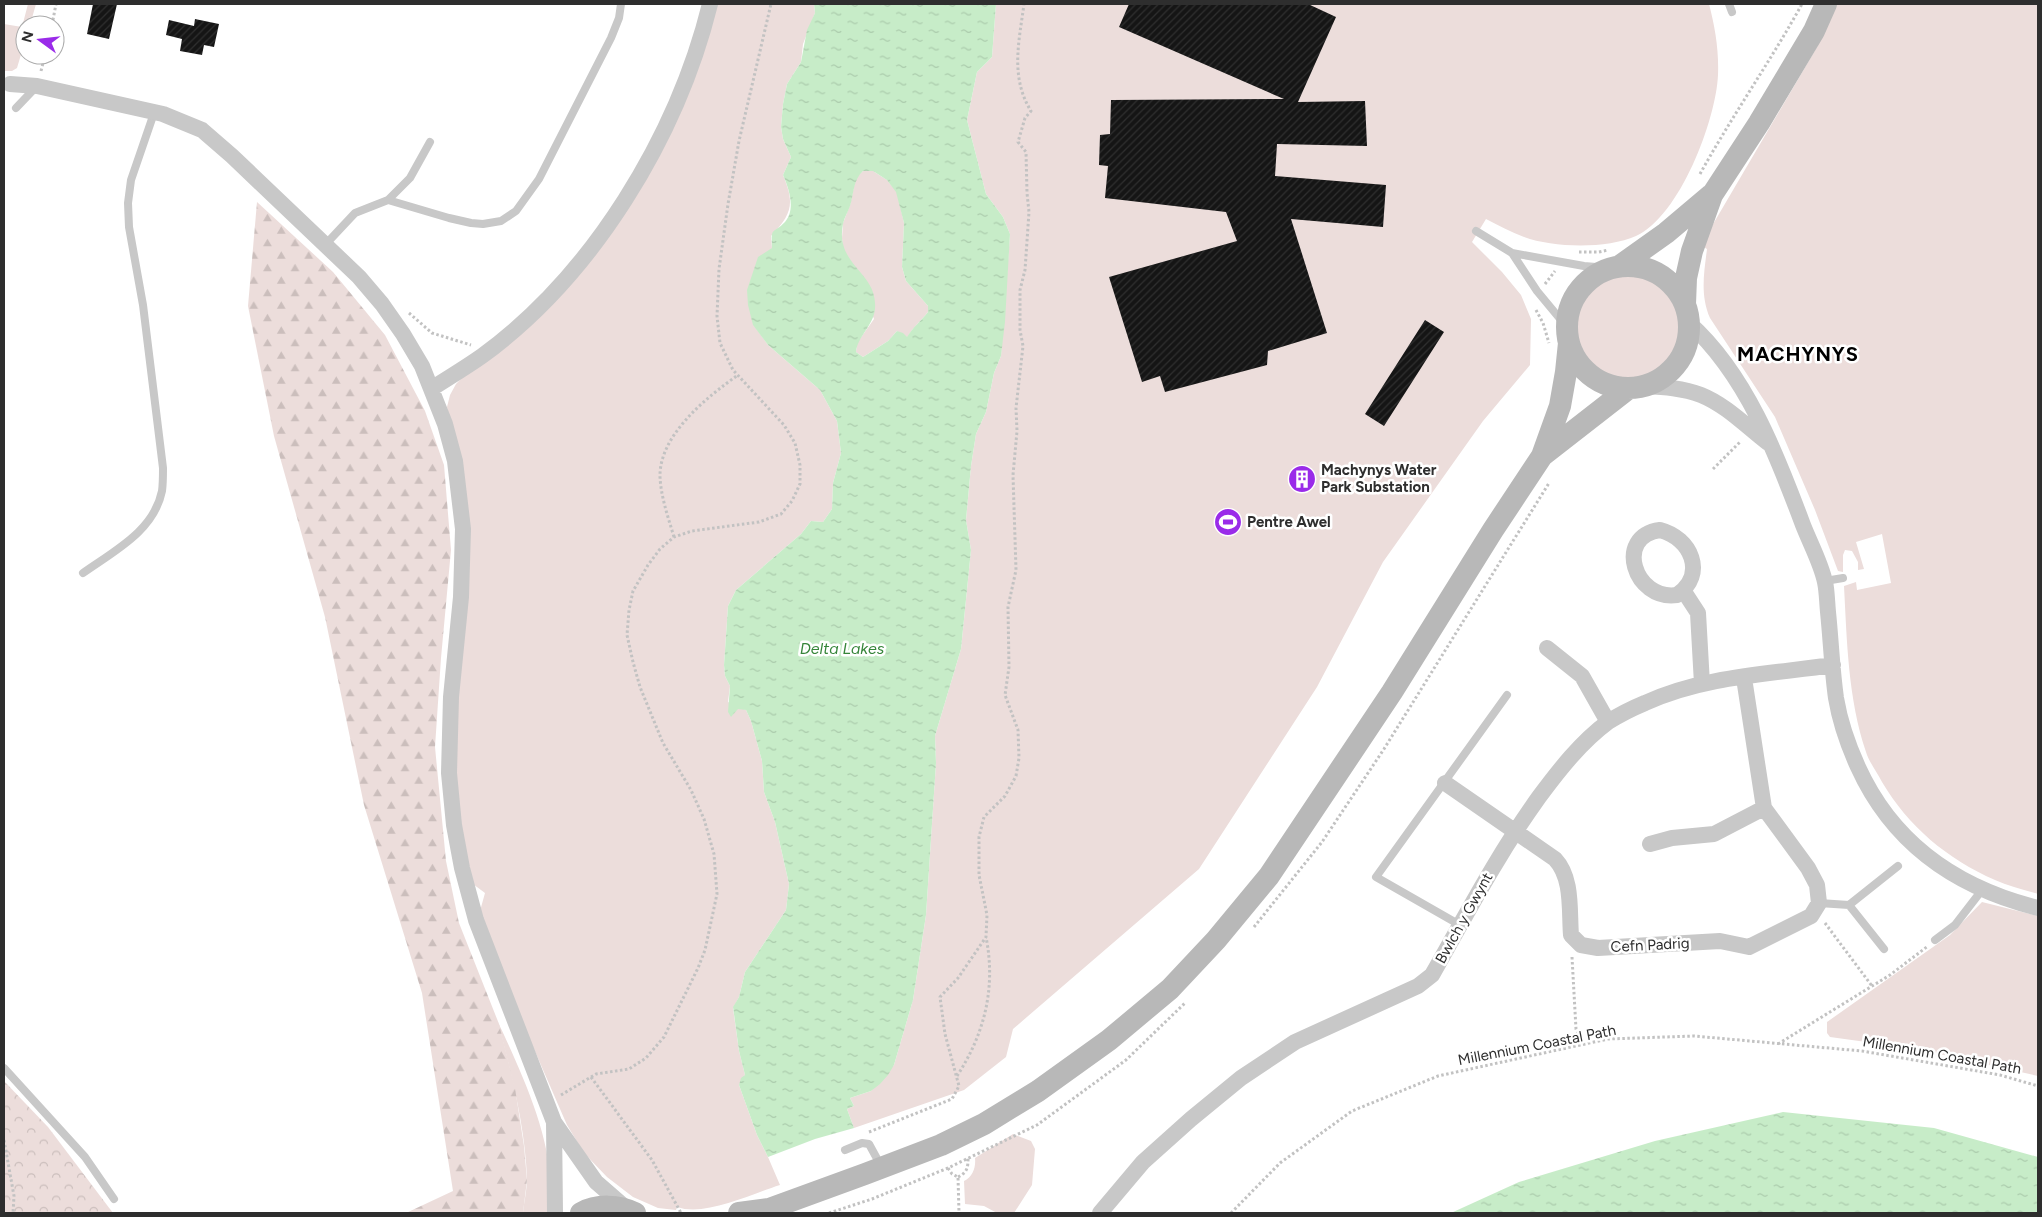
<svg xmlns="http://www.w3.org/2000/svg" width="2042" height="1217" font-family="Figtree,sans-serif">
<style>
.grass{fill:#ecdddb}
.forest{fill:url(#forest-firs)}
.park{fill:url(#park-crowns)}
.water{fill:url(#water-ripples);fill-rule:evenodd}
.building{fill:url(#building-hatch)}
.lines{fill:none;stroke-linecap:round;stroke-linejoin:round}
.path{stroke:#c2c2c2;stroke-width:3;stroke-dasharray:2.5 2.5;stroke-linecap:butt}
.lane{stroke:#c8c8c8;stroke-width:8}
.street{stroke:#c8c8c8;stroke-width:16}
.secondary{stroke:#b8b8b8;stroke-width:22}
.labels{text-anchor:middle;stroke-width:5;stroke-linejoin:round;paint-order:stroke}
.poi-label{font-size:15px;font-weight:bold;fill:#2e2e2e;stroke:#fff;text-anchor:start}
.street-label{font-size:15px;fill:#2e2e2e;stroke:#fff}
.water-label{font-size:16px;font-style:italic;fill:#36853a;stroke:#fff}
.district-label{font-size:20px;font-weight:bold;letter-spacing:1px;fill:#000;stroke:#fff}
</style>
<defs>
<pattern id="forest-firs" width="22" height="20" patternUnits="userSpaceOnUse" patternTransform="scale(1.25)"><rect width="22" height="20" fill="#ecdddb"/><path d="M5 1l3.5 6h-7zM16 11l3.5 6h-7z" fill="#cbbebc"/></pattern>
<pattern id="park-crowns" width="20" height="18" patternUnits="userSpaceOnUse" patternTransform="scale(1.25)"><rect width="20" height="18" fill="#ecdddb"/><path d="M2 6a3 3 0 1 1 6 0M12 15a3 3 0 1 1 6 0" fill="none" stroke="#cbbebc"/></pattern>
<pattern id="water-ripples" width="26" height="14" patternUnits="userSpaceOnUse" patternTransform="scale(1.25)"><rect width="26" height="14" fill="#c7ecc8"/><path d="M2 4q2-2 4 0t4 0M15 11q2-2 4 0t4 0" fill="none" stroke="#abcbac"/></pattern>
<pattern id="building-hatch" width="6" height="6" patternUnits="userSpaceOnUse" patternTransform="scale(1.25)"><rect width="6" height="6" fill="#151515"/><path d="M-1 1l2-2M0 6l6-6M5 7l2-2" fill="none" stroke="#2f2f2f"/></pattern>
</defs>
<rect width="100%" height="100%" fill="#fff"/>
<!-- grass -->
<path class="grass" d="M28 4H36L30 25H25V41L17 68 12 71H4V24L22 27Z
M715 4H814L815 13 803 44 801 62 787 84 783 104 781 127 783 139 791 157 783 175C795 204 792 214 771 236L772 248 753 324 768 345 820 390 837 421 841 453 833 483 832 509 823 522 811 521 801 534 736 590 728 606 724 665 725 676 730 686 728 702 746 710 751 721 762 761 764 792 775 822 789 884 786 910 745 972 739 997 733 1008 739 1051 745 1075 739 1085 757 1135 768 1157 780 1185C751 1194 705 1217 677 1207L676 1210 658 1208 633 1197 607 1177 584 1153 567 1125 514 1003 480 911 485 893 473 884 460 826 456 776 457 679 469 556 447 407 450 395 456 384 631 203Z
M996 4H1709C1715 27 1719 50 1718 75 1716 120 1680 216 1636 236 1607 249 1554 248 1524 237 1511 232 1498 225 1486 219L1472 242 1502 272 1521 295 1531 319 1530 365 1483 421 1383 562 1317 687 1199 869 1013 1029 1006 1057 964 1090 854 1128 847 1109 854 1106 850 1098 871 1091 894 1065 913 1000 926 915 936 763 935 736 961 649 971 550 966 520 971 466 976 434 986 412 994 373 1001 356 1010 234 1003 217 986 194 967 120 977 72 992 57Z
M1836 4H2038V894C2024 890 2008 886 1995 880 1947 859 1908 826 1882 782 1877 772 1869 762 1866 752 1848 698 1847 642 1844 586L1856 582 1857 590 1891 583 1882 534 1856 542 1864 569 1858 570V562L1852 551 1845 550 1843 555V572L1838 571 1815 510 1775 417 1710 318C1700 295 1704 273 1707 249L1702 246 1709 231 1817 47Z
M863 171H873L887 180 897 192 904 223 902 267 906 281 928 306V312C921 321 913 327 907 338L897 331 888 341 863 357 856 352 857 343 874 319 852 264 843 250 842 238 843 223 850 205 856 177Z
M1575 328a53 53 0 1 1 106 0a53 53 0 1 1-106 0Z
M1982 902 2038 916V1076L1917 1049 1830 1037 1827 1033V1022L1950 935Z
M498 1022C522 1074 562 1156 547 1213H523C524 1202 527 1190 527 1178 525 1125 511 1073 498 1022Z
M1013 1134 1031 1141 1035 1149 1032 1185 1014 1213H997L984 1206 965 1204 964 1181C973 1177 976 1167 975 1158Z"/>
<!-- forest -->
<path class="forest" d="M257 202 333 272 385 335 425 411 444 465 451 550 441 658 435 747 446 861 459 923 499 1024 515 1088 524 1146 527 1180 523 1213H406L453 1191 422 993 364 805 325 617 274 436 248 306Z"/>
<!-- park -->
<path class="park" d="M4 1081 48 1127 113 1213H4Z"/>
<!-- water -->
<path class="water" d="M814 4H996L992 57 977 72 967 120 986 194 1003 217 1010 234 1005 322 1001 356 994 373 986 412 976 434 971 466 966 520 971 550 961 649 935 736 936 763 926 915 913 1000 894 1065 888 1075 880 1084 871 1091 850 1098 854 1106 847 1109 854 1128 815 1139 768 1157 757 1135 739 1085 741 1078 745 1075 739 1051 733 1007 739 997 745 972 786 910 789 884 775 822 764 792 762 761 751 721 746 710 738 709 731 717 728 712 730 686 725 676 724 665 728 606 736 590 801 534 811 521 823 522 832 509 833 483 841 453 837 421 820 390 768 345 753 325 748 305 747 290 758 257 772 248C771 226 772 235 785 222 796 209 789 189 783 175L791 157 783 139 781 127 783 104 787 84 801 62 807 30 815 13ZM863 171H873L887 180 896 192 904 223 902 267 906 281 928 306V312C921 321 913 327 907 337L903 333 897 331 888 341 863 357 856 352C858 334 877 324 875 303 874 271 835 264 843 224 844 218 848 212 850 206 854 193 853 180 863 171Z
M1783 1112 1934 1128 2038 1157V1213H1451L1519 1182 1655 1141Z"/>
<!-- building -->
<path class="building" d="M93 4H117L109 39 87 34Z
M1129 4H1308L1336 17 1298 102 1365 101 1367 146 1277 144 1275 176 1386 185 1383 227 1291 219 1327 333 1268 351 1267 365 1165 392 1160 376 1142 382 1109 277 1237 241 1226 212 1105 198 1108 166 1099 165 1100 135 1110 134 1111 100 1284 99 1119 27Z
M195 19 219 24 214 47 204 45 202 55 180 51 182 39 166 35 169 20 194 26Z
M1425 320 1444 332 1384 426 1365 414Z"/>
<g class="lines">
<!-- path -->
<path class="path" d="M52 25 56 4
M41 71 45 55
M1700 174C1732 116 1770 62 1802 4
M1579 252H1599L1608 250
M1545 284 1555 271
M1536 310 1543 323 1549 343
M409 313 432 333 471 345
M1713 469 1741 441
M674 537C668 517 661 497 660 477 659 435 707 397 738 375
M1825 923 1872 986
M1254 927 1322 842 1384 749 1549 483
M1572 957 1576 1029 1583 1045
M1778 1044 1890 975 1928 946
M957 1076C985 1033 996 987 986 937
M591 1077 652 1160 681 1213
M561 1095 596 1074 629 1069 646 1058 664 1037 698 968 705 950 717 894 714 854 704 819 691 790 663 743 640 687 633 662 627 635 629 610 633 591 648 565 660 549 674 537 692 531 759 522 781 514 792 501 800 484V465L795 443 784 425 733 370 720 343 717 316 719 269 728 204 739 141 771 4
M869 1132 952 1099 959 1086 945 1034 940 997 958 978 986 937 987 915 979 875V837L984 817 1005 796 1016 776 1019 758 1018 730 1005 695 1009 667 1008 607 1016 570 1013 475 1017 431 1016 408 1023 346 1020 330V290L1025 270 1029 212 1027 193 1026 152 1018 142 1025 118 1031 111C1010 77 1019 42 1024 4
M4 1140 14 1196 13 1213
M948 1168 952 1174 958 1177 959 1213
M958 1177C968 1172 968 1167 968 1157
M829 1213 872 1199 948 1168 1037 1125 1126 1060 1186 1002
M1231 1213 1280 1163 1352 1111 1438 1076 1608 1039 1694 1036 1862 1051 2000 1075 2038 1086"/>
<!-- lane -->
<path class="lane" d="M1729 4 1732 12
M16 108 37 86
M388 200 449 218 471 223 483 224 501 221 516 211 539 179 611 38 619 18 621 4
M1476 231 1512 253 1584 266 1608 268
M325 245 355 213 388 200 410 178 430 142
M1512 253 1537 291 1566 326
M83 573C114 551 154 531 162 491 163 484 163 475 163 468L143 305 129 227 128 203 131 180 154 113
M1825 581 1843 578
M1819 903 1849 905 1898 866
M1849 905 1884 949
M1460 925 1376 877 1507 695
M1935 940 1955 925 1982 890
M4 1068 85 1157 114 1199
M845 1150 862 1143 869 1144 881 1166"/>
<!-- street -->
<path class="street" d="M10 84 37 86 163 114 202 130 232 156 359 277 382 304 403 334 422 366 445 424 455 461 463 529 461 597 451 697 449 773 454 825 462 868 476 920 554 1122 596 1182 627 1209
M1689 323C1746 374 1777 455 1803 525 1810 543 1821 563 1825 582 1827 591 1827 602 1828 612 1831 641 1832 670 1836 698 1840 722 1848 745 1858 767 1893 844 1958 888 2038 908
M1644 386C1663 387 1683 388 1701 395 1726 405 1747 427 1768 443
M431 389C448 378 465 368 482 356 593 275 677 137 710 4
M1660 530C1691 538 1707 574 1677 595 1634 601 1614 536 1660 530Z
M1683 590 1698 613 1702 684
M1547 648 1582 676 1608 722
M1445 783 1555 859C1573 878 1569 911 1571 935L1581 945 1598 948 1720 941 1749 947 1811 916 1819 903 1817 885 1808 868 1764 808 1744 678
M1650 844 1672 838 1714 834 1764 808
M554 1122 555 1213
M1100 1213 1143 1162 1191 1119 1241 1078 1295 1042 1418 986 1432 975C1466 915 1498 854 1539 797 1559 770 1581 742 1608 722 1619 715 1633 708 1645 703 1703 676 1771 674 1833 665"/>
<!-- secondary -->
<path class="secondary" d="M1621 265 1666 233 1711 195
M1567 327a61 61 0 1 1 122 0a61 61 0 1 1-122 0Z
M1685 304 1686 278 1692 251 1712 195 1759 123 1814 31 1826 4
M1543 455 1629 388
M581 1213C597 1204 619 1205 635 1213
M739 1213 769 1209 865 1174 941 1145 984 1124 1038 1091 1109 1040 1170 989 1216 940 1269 876 1392 692 1493 530 1542 456 1560 406 1566 372 1569 343"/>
</g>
<!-- icons -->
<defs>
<g id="building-disc" transform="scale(1.4375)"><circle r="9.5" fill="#9a2be9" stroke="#fff"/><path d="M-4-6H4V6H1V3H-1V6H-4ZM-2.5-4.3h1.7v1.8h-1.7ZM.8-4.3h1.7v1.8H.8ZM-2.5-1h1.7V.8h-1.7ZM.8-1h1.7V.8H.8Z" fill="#fff"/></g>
<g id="stadium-disc" transform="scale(1.4375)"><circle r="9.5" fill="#9a2be9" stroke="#fff"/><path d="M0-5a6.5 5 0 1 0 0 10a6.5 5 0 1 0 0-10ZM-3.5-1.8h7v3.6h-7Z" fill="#fff"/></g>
</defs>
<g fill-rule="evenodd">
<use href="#building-disc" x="1302" y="479"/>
<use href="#stadium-disc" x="1228" y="522"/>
</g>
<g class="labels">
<!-- poi labels -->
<g class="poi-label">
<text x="1321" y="475">Machynys Water<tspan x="1321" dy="17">Park Substation</tspan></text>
<text x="1247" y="527">Pentre Awel</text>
</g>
<!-- street labels -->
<g class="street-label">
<text transform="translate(1464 918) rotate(-61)" y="5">Bwlch y Gwynt</text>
<text transform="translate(1650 945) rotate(-3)" y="5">Cefn Padrig</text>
<text transform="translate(1537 1045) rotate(-11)" y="5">Millennium Coastal Path</text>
<text transform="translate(1942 1055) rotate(10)" y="5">Millennium Coastal Path</text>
</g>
<!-- water labels -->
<g class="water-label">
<text x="842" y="654">Delta Lakes</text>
</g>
<!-- district labels -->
<g class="district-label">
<text x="1798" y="361">MACHYNYS</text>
</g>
</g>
<!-- border -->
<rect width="2042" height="1217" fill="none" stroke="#2e2e2e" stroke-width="10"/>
<!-- north arrow -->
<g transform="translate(40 40) rotate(285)"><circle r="24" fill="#ffffff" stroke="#ababab"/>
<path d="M0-4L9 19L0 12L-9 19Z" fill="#9a2be9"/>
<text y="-8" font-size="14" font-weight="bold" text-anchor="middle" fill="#2e2e2e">N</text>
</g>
</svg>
